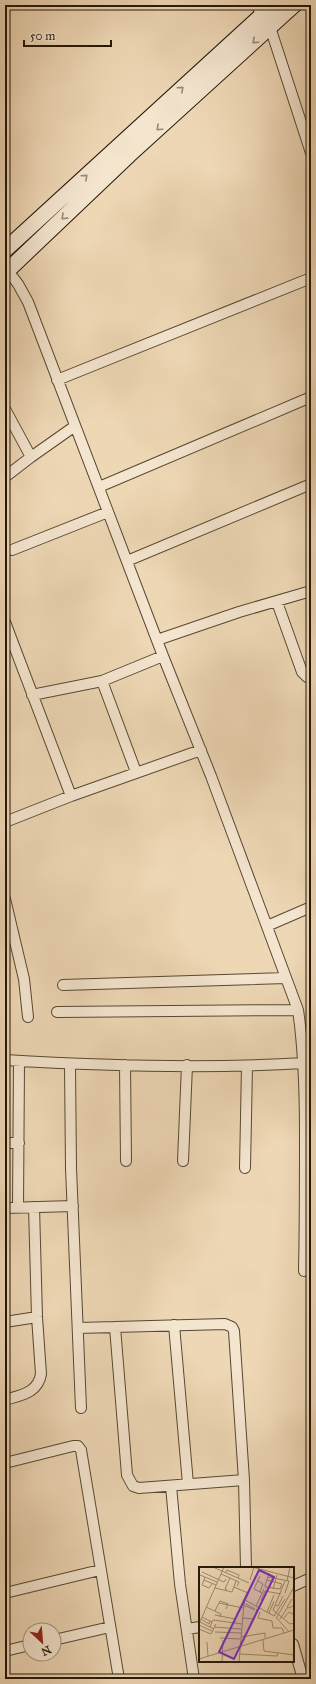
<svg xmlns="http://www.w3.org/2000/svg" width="316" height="1684" font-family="'IM FELL Great Primer',serif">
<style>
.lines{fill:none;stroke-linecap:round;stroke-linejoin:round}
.minor-casing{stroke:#564833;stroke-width:12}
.secondary-casing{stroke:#241808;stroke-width:17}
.minor{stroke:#f4e5cf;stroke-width:10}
.secondary{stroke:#f4e5cf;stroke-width:15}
.oneway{stroke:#968975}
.inset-road{fill:none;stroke:#9d8b70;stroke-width:1}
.view{fill:#7b2cbf;fill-opacity:0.15;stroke:#7b2cbf;stroke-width:2}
.inset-edge{fill:none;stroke:#241808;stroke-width:2}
</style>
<rect width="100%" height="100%" fill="#eed7b5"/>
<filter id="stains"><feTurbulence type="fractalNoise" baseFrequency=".005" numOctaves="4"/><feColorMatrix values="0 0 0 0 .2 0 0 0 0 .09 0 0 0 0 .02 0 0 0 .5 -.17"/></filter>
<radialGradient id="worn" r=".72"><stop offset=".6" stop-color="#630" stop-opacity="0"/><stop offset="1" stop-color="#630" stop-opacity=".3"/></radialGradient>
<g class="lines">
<!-- minor casing -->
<g class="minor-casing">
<path id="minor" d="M257 5 261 15 270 27 311 153
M5 267 18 284 28 302 163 656 211 776 298 1010C304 1051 305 1093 305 1134 305 1180 305 1226 304 1271
M57 380 311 278
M5 409 31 457
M5 477 31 457 75 426
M99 487 311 397
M12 550 108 512
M127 561 311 484
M277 602 302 672 307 677H311
M5 622 71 796
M157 640 239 612 311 591
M102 681 136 772
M32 695 102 681 163 656
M5 822 71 796 201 750
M5 899 24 979 28 1017
M267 926 311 907
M63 985 286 978
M57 1012 298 1010
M5 1060C104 1066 204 1069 304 1063
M70 1065 71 1168 81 1408
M125 1065 126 1161
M5 1143H19
M183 1161 187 1065
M245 1168 247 1066
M18 1207 19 1061
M5 1208 73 1206
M5 1322 37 1317
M174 1325 188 1484
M115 1327 127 1475 133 1486 139 1488 244 1480
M78 1328 225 1324 232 1327 234 1331 244 1480 246 1568
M5 1400C21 1395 38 1393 41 1374L37 1317 34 1207
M5 1463 73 1446H78L81 1450 119 1679
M171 1486 180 1584 194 1679
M293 1586 311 1578
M5 1593 100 1570
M187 1629 200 1627
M54 1640 110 1627
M293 1644 303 1679
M5 1651 30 1645"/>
</g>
<!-- secondary casing -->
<g class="secondary-casing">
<path id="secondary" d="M5 250 273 5
M5 273 129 155 294 5"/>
</g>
<!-- minor -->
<use href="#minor" class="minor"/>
<!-- secondary -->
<use href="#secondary" class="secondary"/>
</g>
<!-- one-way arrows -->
<defs><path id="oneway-chevron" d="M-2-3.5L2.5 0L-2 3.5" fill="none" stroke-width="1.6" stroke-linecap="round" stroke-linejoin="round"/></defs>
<g class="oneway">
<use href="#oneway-chevron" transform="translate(255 41) rotate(138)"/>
<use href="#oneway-chevron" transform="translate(181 89) rotate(-42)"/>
<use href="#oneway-chevron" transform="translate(159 128) rotate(138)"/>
<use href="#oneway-chevron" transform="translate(85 177) rotate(-42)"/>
<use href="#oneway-chevron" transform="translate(64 217) rotate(136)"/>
</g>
<!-- overview -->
<g transform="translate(199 1567)">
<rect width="95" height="95" fill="#eed7b5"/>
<path class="inset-road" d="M14 0 50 16M53 0 95 11M3 5 25 15 27 12M27 5 28 3 40 8 39 11M22 7 40 15 38 19M1 8 18 15M61 9 55 22 63 26M6 10 3 18 10 21 13 17M69 10 90 14 86 26M5 13 17 18M51 13 55 0M68 13 83 17 81 22 66 20V19L70 6M59 14 64 17 61 25M86 14 74 43 91 57 95 56M88 14 91 0M35 20 49 26M16 21 33 25 37 14M74 22 78 8M28 23 26 22 31 11M93 32 88 40 90 41 95 38M46 33 75 49 86 32M62 33 66 24 82 27M20 36 44 41M45 36 56 42M44 38 56 43M76 38 79 39 84 29M57 39 65 22M7 40 22 47 21 50M16 44 21 34 29 37 27 42M61 45 59 51 73 54 74 61H83L85 66M68 45 75 28M70 46 75 34M16 48 36 52V56M3 50 13 55 11 60M77 50 90 65M78 50 95 20M43 51 55 52 58 42M85 51 90 45 95 48M2 52 10 57 11 54M81 52 89 40M1 55 15 62M13 55 14 53 43 57M0 57 25 0M0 58 13 64M15 60 42 62M0 62 12 67 17 57M16 65 42 66M42 70 66 66V71M21 71 41 72M64 73 65 84 95 88M8 75 9 89M41 87 78 89 79 86M0 92 95 63M23 95 24 73M40 95 45 36 51 23"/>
<path class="view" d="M60 3 75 10 35 92 20 85Z"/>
<rect width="95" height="95" class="inset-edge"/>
</g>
<!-- margin -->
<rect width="316" height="1684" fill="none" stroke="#eed7b5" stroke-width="20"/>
<rect x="6" y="6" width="304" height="1672" fill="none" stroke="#241808" stroke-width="2"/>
<rect x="10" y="10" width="296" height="1664" fill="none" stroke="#241808"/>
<!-- north arrow -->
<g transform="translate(42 1642) rotate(154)"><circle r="19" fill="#f4e5cf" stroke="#a1937f"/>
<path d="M0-3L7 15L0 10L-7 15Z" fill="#8f2418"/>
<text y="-6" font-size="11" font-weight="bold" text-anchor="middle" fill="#241808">N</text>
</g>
<!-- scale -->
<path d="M24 40v6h87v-6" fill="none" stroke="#241808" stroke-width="2"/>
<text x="30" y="40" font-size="12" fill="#241808" stroke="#f4e5cf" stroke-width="3" paint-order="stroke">50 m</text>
<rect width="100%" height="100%" filter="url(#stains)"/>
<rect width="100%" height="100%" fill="url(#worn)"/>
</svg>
